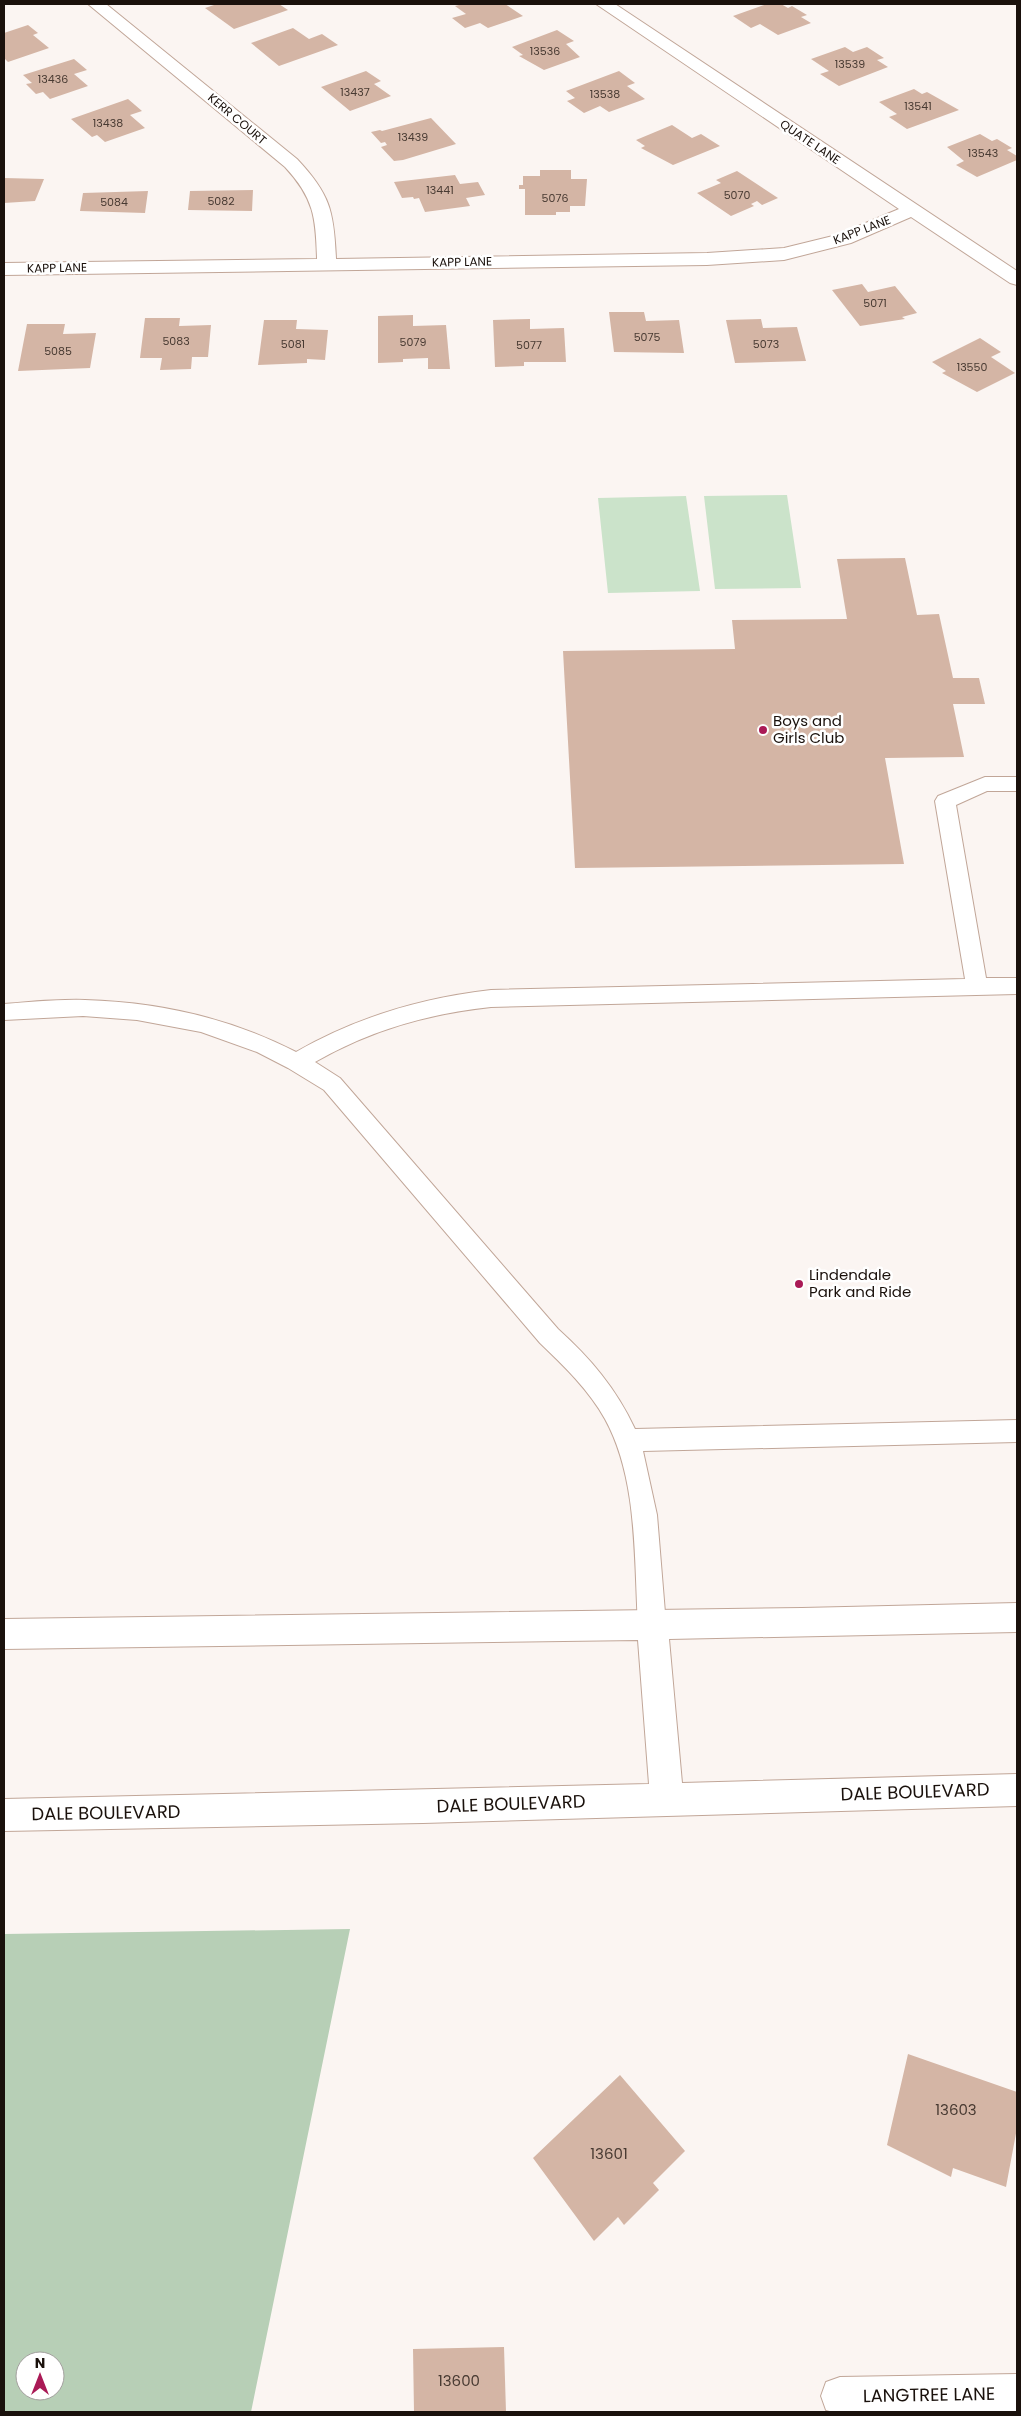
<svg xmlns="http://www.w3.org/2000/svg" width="1021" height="2416" font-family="Poppins,sans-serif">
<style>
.green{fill:#cbe3ca}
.forest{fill:#b7cfb6;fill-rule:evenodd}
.building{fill:#d4b5a5}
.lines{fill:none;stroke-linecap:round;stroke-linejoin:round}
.service-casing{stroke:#c1a698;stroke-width:2}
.minor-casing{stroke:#c1a698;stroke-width:2}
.primary-casing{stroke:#c1a698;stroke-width:2}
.service{fill:#fff;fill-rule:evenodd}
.minor{fill:#fff;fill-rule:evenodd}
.primary{fill:#fff;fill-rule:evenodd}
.poi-dot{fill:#aa1a56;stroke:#fff;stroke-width:2}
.labels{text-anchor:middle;stroke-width:5;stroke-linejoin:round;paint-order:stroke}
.far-number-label{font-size:11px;fill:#483a32}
.far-street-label{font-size:12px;fill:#1a110c;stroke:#fff}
.poi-label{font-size:15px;fill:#1a110c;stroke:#fff;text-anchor:start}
.near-number-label{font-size:15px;fill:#483a32}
.near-street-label{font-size:18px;fill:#1a110c;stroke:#fff}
</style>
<rect width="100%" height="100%" fill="#fbf5f2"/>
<!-- green -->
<path class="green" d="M787 495 801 588 715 589 704 496Z
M686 496 700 591 608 593 598 498Z"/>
<!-- forest -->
<path class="forest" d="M350 1929 251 2412H4V1934ZM25 2361H55V2391H25Z"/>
<!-- building -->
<path class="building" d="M217 4H279L288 10 234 29 205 8Z
M463 4H505L523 16 488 28 480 23 465 28 452 18 466 14 455 6Z
M767 4H781L788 8 792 6 807 15 801 17 811 23 778 35 760 24 751 28 733 16Z
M28 25 38 33 33 35 49 48 8 62 4 58V33Z
M293 28 309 39 322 34 338 45 279 66 251 43Z
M557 30 574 41 566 44 580 57 544 70 519 56 523 55 512 47Z
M845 47 853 52 867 47 884 58 877 60 888 67 839 86 820 74 829 71 811 59Z
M74 59 87 70 74 74 88 86 50 99 43 92 36 94 26 84 32 83 23 75Z
M366 71 381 81 374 84 391 96 350 111 321 87Z
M619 71 635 83 627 86 645 99 609 112 600 106 584 113 567 101 575 98 566 91Z
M914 89 922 94 927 92 959 110 907 129 889 117 897 114 879 102Z
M128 99 142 111 130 115 145 128 105 142 97 135 92 137 71 119Z
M431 118 456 144 403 160 394 161 381 147 387 145 385 142 381 143 371 132 380 130 382 131Z
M672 125 692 138 701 134 720 146 673 165 641 148 645 146 636 140Z
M980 134 992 141 997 139 1012 148 1007 150 1017 156V160L977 177 956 165 964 161 947 147Z
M540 170H571V179H587L585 206H570V212H556V215H525V189H519V185H523V176H540Z
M737 171 778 198 762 205 757 201 751 204 754 206 731 216 697 193 721 183 716 180Z
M455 175 460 184 478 182 485 195 466 198 470 206 425 212 419 198 414 199 413 197 402 198 394 182Z
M4 178 44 179 35 201 4 203Z
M253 190 252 211 188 210 190 191Z
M148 191 145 213 80 211 83 193Z
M862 284 868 292 895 286 917 313 902 317 905 319 860 326 832 290Z
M609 312H644L646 321 679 320 684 353 614 352Z
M413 315V326L446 325 450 369H428V358L403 359V362L378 363V316Z
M145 318H180L179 326 211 325 208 357H192L191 369 160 370 162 358H140Z
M530 319V329L564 328 566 362H524V366L495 367 493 320Z
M761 319 763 328 797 327 806 361 735 363 726 320Z
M264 320H297L296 329 328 330 325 360 307 359V363L258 365Z
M27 324H65L63 334 96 333 90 368 18 371Z
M980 338 1001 352 991 357 1015 373 977 392 942 373 946 371 932 362Z
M905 558 917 615 939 614 953 678H979L985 704H953L964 757 885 758 904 864 575 868 563 651 735 649 732 620 847 619 837 559Z
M908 2054 1017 2092V2128L1006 2187 953 2168 951 2177 887 2145Z
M620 2075 685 2151 653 2183 659 2190 624 2225 618 2217 594 2241 533 2158Z
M504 2347 506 2412H414L413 2349Z"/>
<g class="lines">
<!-- service casing -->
<g class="service-casing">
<path id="service" d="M985 777H1017V791H987L956 805 986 978H1017V994L491 1007C427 1014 371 1030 315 1062L340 1078 558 1329C590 1358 616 1388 635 1429L1017 1420V1442L643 1451 657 1515 666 1625 662 1634 652 1638 642 1634 638 1625C634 1558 638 1479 605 1419 589 1390 564 1366 540 1343L324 1090 288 1068 257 1052 201 1032 137 1020 83 1016 4 1020V1004C31 1002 58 999 85 1000 158 1002 230 1018 296 1052 357 1017 421 998 491 990L965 979 935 801 938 796Z"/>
</g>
<!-- minor casing -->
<g class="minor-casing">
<path id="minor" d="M88 4H106L297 159C330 194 334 211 336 259L707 253 784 248 837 235 899 209 596 4H615L1017 271V285L1010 283 911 217 851 243 784 260 707 265 4 275V263L317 259C316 218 314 198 285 167Z
M1017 2374V2412H833L826 2410 821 2396 826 2382 840 2377Z"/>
</g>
<!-- primary casing -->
<g class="primary-casing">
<path id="primary" d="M1017 1603V1632L669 1639 682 1783 1017 1774V1806L423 1823 4 1831V1799L649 1784 638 1640 4 1649V1619L802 1608Z"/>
</g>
<!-- service -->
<use href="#service" class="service"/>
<!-- minor -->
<use href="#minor" class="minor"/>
<!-- primary -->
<use href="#primary" class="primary"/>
</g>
<!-- markers -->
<g class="poi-dot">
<circle cx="763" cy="730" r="5"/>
<circle cx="799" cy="1284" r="5"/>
</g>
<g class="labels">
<!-- far-number labels -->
<g class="far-number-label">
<text x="545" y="55">13536</text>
<text x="850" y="68">13539</text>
<text x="53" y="83">13436</text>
<text x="355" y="96">13437</text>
<text x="605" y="98">13538</text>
<text x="918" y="110">13541</text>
<text x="108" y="127">13438</text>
<text x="413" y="141">13439</text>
<text x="983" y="157">13543</text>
<text x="440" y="194">13441</text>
<text x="737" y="199">5070</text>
<text x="555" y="202">5076</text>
<text x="221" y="205">5082</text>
<text x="114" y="206">5084</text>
<text x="875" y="307">5071</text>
<text x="647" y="341">5075</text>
<text x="176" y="345">5083</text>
<text x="413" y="346">5079</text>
<text x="293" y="348">5081</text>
<text x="766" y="348">5073</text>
<text x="529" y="349">5077</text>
<text x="58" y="355">5085</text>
<text x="972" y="371">13550</text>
</g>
<!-- far-street labels -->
<g class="far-street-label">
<text transform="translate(237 119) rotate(40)" y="4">KERR COURT</text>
<text transform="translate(810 142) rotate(34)" y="4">QUATE LANE</text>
<text transform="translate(862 230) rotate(-21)" y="4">KAPP LANE</text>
<text transform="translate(462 262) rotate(-1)" y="4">KAPP LANE</text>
<text transform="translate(57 268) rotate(-1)" y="4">KAPP LANE</text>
</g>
<!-- poi labels -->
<g class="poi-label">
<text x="773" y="726">Boys and<tspan x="773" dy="17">Girls Club</tspan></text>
<text x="809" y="1280">Lindendale<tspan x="809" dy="17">Park and Ride</tspan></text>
</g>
<!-- near-number labels -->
<g class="near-number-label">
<text x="956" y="2115">13603</text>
<text x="609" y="2159">13601</text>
<text x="459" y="2386">13600</text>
</g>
<!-- near-street labels -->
<g class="near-street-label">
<text transform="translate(915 1792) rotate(-2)" y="6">DALE BOULEVARD</text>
<text transform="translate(511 1804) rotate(-2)" y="6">DALE BOULEVARD</text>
<text transform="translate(106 1813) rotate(-1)" y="6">DALE BOULEVARD</text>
<text transform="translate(929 2395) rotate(-1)" y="6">LANGTREE LANE</text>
</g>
</g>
<!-- border -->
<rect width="1021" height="2416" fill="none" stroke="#1a110c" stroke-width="10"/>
<!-- north arrow -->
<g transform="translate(40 2376)"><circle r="24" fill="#ffffff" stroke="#a3a09e"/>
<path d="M0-4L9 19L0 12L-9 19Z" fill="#aa1a56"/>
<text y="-8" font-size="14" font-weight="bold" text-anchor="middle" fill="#1a110c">N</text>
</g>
</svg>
